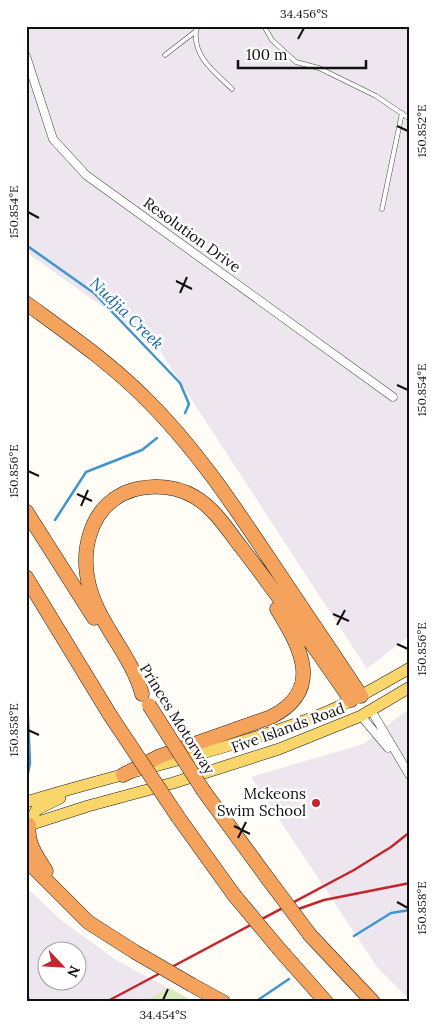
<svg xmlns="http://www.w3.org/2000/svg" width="436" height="1028" font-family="Lora,serif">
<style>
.industrial{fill:#eee6ef;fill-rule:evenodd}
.green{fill:#d5ebbd}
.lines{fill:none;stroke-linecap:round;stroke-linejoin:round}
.stream{stroke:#3f96cf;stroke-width:2.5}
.service-casing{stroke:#444;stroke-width:5}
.minor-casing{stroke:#444;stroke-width:9}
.primary-casing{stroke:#222;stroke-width:12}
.motorway-casing{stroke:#222;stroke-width:15}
.service{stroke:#fff;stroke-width:4}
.minor{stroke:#fff;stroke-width:8}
.primary{stroke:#f9d66b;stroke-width:11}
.motorway{stroke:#f5a25d;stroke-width:14}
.rail{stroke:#c4262e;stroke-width:2.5}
.motorway-bridge-casing{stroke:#222;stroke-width:15;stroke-linecap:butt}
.motorway-bridge{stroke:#f5a25d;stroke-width:14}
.ticks{fill:none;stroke:#111;stroke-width:2}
.poi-dot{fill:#c4262e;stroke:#fff;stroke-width:2}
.labels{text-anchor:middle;stroke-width:5;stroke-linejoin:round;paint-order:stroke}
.street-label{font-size:15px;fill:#111;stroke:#fff}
.poi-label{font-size:15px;fill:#111;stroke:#fff;text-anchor:end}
.water-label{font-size:16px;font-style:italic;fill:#1768a6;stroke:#fff}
.neatline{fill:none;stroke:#111;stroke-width:2}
.ticks-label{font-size:12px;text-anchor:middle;fill:#111}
</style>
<rect width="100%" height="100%" fill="#fffdf5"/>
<!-- industrial -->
<path class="industrial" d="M26 26H410V635L367 669 156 345 26 252Z
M410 708V1000L377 967 251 777 363 744Z
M26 887 61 920 116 960 194 1002H26ZM48 950H78V980H48Z"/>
<!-- green -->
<path class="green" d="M170 988 194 1002H142Z"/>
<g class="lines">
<!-- stream -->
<path class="stream" d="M26 245 94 293 180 383 189 404 185 413
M55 520 86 472 142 450 157 438
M26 673 30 763 27 778
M354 936 391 913 410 910
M26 988 29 1002
M255 1002 289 979"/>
<!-- service casing -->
<g class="service-casing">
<path id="service" d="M264 26 272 40 296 62 319 68 376 96 410 119
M196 31C193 57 215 72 232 89
M165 55 196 31 198 26
M382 209 402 113"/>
</g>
<!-- minor casing -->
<g class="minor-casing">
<path id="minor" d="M26 56 53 139 86 175 393 397
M371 710 410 776
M361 716 388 748"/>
</g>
<!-- primary casing -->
<g class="primary-casing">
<path id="primary" d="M26 802C123 772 224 752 319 715 350 703 380 685 410 668
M29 825 36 810 60 798
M26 826 88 806 173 783 279 749 361 716 410 687"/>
</g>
<!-- motorway casing -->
<g class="motorway-casing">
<path id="motorway" d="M26 303C67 333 109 362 145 398 197 449 236 509 276 569 304 611 333 653 361 696
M26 511 94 618
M26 577 110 715
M142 694C131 652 93 620 87 575 83 549 90 517 113 500 135 483 171 483 195 497 215 509 227 529 241 547 280 597 315 648 351 700
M123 775 160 756 271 717C324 690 301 648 277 609
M203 790 268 879
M178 817 234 895
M29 825C26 842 37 857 46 871
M26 860 88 922 135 952
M310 935 373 1002
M280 950 326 1002
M192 985 223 1002"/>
</g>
<!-- service -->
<use href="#service" class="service"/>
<!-- minor -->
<use href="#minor" class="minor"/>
<!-- primary -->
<use href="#primary" class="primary"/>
<!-- motorway -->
<use href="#motorway" class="motorway"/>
<!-- rail -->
<path class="rail" d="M287 913 324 900 410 883
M106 1002 354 870 391 847 410 832"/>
<!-- motorway-bridge casing -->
<g class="motorway-bridge-casing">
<path id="motorway-bridge" d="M149 705 203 790
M110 715 178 817
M268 879 310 935
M234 895 280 950
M135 952 192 985"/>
</g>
<!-- motorway-bridge -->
<use href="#motorway-bridge" class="motorway-bridge"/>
</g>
<!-- ticks -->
<path class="ticks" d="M298 39 304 28M397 126 408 131M28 212 39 218M176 281 192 289M180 293 187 277M397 385 408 390M28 471 39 476M77 494 92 501M81 506 88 490M333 614 349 621M337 625 345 610M397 644 408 649M28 730 39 735M234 826 250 834M238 838 246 822M397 902 408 908M163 1000 168 989"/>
<!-- markers -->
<circle class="poi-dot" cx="316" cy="803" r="5"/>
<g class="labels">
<!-- street labels -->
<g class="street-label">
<text transform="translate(192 235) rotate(36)" y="5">Resolution Drive</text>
<text transform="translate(177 719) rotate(58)" y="5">Princes Motorway</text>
<text transform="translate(288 728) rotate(-20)" y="5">Five Islands Road</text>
</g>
<!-- poi labels -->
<g class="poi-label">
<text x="306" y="799">Mckeons<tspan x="306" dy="17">Swim School</tspan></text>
</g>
<!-- water labels -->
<g class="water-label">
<text transform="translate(127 313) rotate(44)" y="6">Nudjia Creek</text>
</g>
</g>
<!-- border -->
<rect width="436" height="1028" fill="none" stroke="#ffffff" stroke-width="55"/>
<!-- north arrow -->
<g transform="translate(62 966) rotate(115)"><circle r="24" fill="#ffffff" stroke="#a0a0a0"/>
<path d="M0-4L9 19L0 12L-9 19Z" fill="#c4262e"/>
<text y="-8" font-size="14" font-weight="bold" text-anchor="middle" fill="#111111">N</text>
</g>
<!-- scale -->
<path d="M238 60v8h128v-8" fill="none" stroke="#111111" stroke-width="2.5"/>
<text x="246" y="60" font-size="15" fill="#111111" stroke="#ffffff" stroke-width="4" paint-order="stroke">100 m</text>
<rect x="28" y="28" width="380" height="972" class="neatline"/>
<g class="ticks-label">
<text x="304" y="18">34.456°S</text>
<text transform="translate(422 131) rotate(-90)" y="4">150.852°E</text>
<text transform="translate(14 212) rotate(-90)" y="4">150.854°E</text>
<text transform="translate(422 390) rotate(-90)" y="4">150.854°E</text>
<text transform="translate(14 471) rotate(-90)" y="4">150.856°E</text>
<text transform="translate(422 649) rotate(-90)" y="4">150.856°E</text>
<text transform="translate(14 730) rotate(-90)" y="4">150.858°E</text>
<text transform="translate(422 908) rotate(-90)" y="4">150.858°E</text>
<text x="163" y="1019">34.454°S</text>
</g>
</svg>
